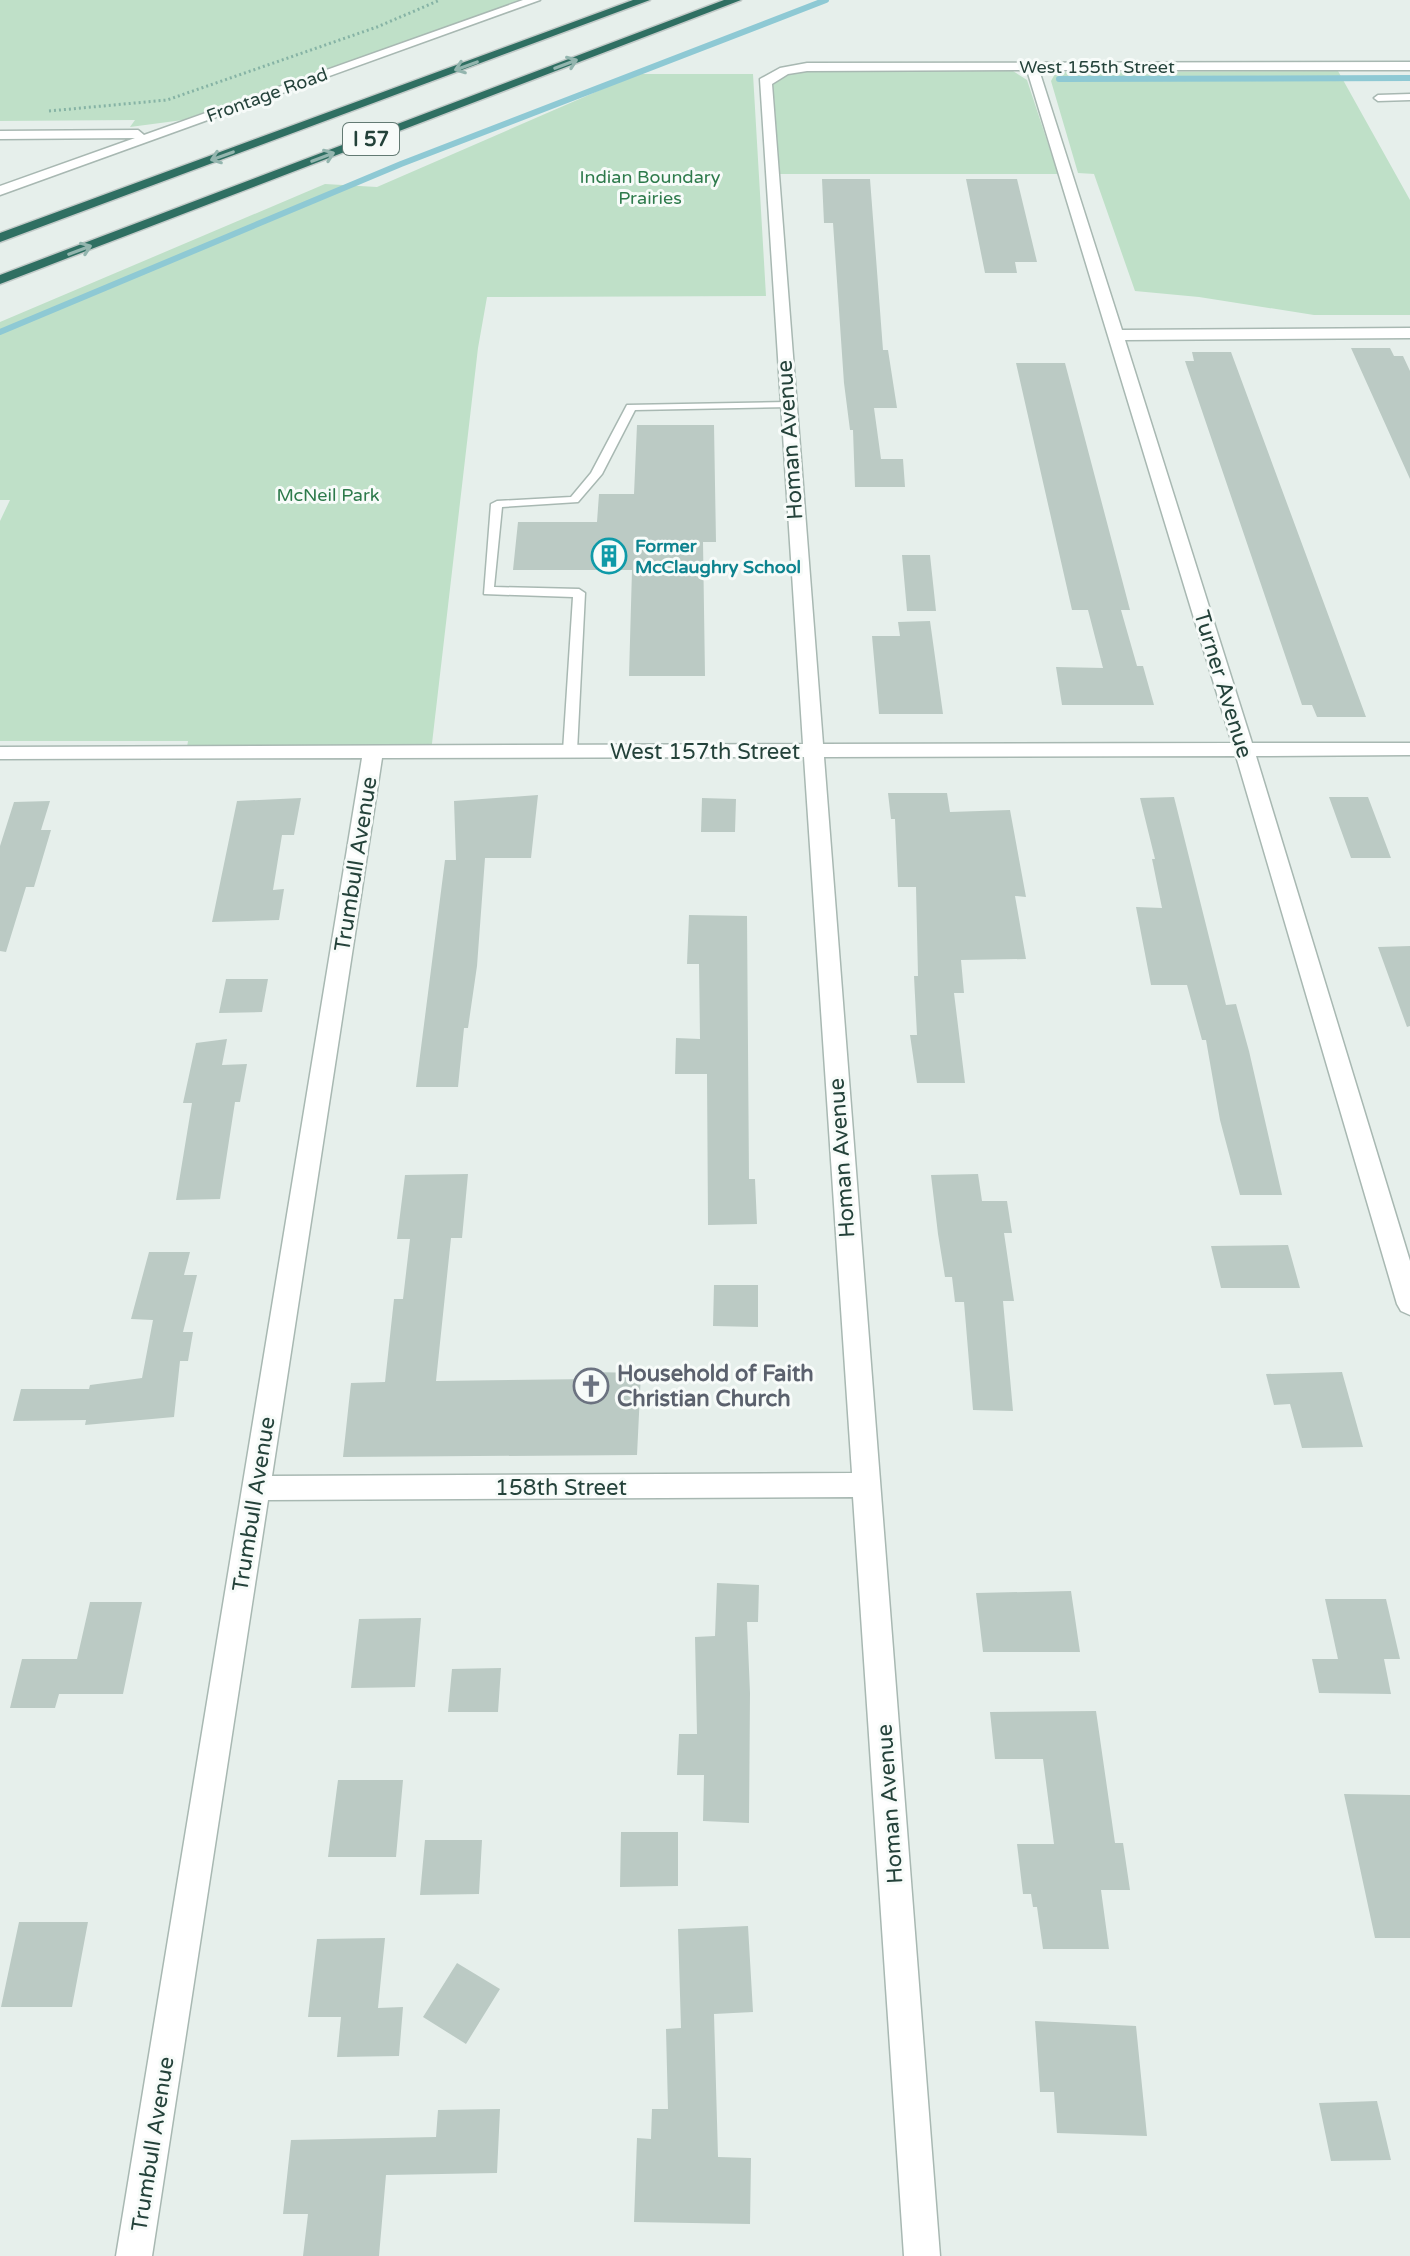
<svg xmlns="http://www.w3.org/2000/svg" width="1410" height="2256" font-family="'Varela Round',sans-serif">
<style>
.green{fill:#bfe0c8}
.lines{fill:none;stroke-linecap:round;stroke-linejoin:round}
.stream{stroke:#8ec9d4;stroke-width:6}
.building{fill:#bbcac4}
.lane-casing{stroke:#a8b8b2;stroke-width:3}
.street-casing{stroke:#a8b8b2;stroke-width:3}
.highway-casing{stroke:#c2cac8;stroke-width:3}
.path{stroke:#86b3a5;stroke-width:3;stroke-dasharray:2 3;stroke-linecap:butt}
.lane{fill:#fff;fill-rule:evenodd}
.street{fill:#fff;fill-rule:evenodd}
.highway{fill:#2f6f62;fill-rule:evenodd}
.oneway{stroke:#93b5ae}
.labels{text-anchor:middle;stroke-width:6;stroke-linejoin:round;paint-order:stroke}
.far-street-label{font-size:18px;fill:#24423a;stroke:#f7fbf9}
.far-park-label{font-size:18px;fill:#2d7a4b;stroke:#f7fbf9}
.far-culture-label{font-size:18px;font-weight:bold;fill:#0d838f;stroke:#f7fbf9;text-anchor:start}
.shield{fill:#f7fbf9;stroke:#637a73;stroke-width:2}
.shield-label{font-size:20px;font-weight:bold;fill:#24423a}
.street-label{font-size:22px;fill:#24423a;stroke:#f7fbf9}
.worship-label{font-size:22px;font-weight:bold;fill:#5b616d;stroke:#f7fbf9;text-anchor:start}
</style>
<rect width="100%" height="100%" fill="#e6efeb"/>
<!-- green -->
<path class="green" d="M0 0H521L183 120 130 127 135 120 0 121Z
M1013 71 1027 80 1058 174H780L773 84 780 76 803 72Z
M1338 71 1410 200V315H1314L1199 297 1135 291 1094 174 1078 173 1051 81 1056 72Z
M637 74H753L766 296 487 297 478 348 431 752 186 753 188 741H0V521L10 500H0V322L325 184 377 187Z"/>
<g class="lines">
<!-- stream -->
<path class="stream" d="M1059 79 1410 78
M0 332 401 164 826 0"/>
</g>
<!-- building -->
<path class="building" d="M822 179H870L883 350H888L897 408H874L881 459H903L905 487H855L853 430H850L844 383 833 223H824Z
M966 179H1017L1037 262H1015L1017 273H985Z
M1351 348H1390L1394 356H1403L1410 371V479Z
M1192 352H1231L1366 717H1317L1312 705H1302L1185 361H1194Z
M1016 363H1065L1130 610H1121L1137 666H1143L1154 705H1062L1056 667 1103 668 1088 610H1072Z
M637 425H714L716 542H703L705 676H629L632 570H513L518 522H597L599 494H634Z
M902 555H930L936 611H907Z
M930 621 943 714H879L872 636H900L898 622Z
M888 793H947L950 812 1010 810 1026 897 1015 896 1026 959 961 960 964 993H954L965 1083H917L910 1035H917L914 976H918L916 887H898L895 819H891Z
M538 795 531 858H485L477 966 468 1028H464L458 1087H416L445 860H456L454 801Z
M1174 797 1226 1005 1236 1004 1249 1051 1282 1195H1240L1220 1120 1206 1040H1202L1187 985H1151L1136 907 1162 908 1152 859H1155L1140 798Z
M1329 797H1368L1391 858H1351Z
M301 798 294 835H282L273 890 284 889 279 920 212 922 237 801Z
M702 798 736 799 735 832H701Z
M50 801 41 830H51L34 887H26L6 952 0 951V846L14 802Z
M689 915 747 916 749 1179H755L757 1224 708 1225 707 1074H675L676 1038 700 1039 699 964H687Z
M1410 946V1026L1407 1027 1378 947Z
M226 979H268L262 1012 219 1013Z
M227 1039 222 1065 247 1064 240 1102H235L220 1199 176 1200 192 1103H183L196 1043Z
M468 1174 462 1238H451L436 1381 591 1379V1372L641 1373 637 1455 343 1457 351 1383 385 1382 394 1299H403L410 1239H397L405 1175Z
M978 1174 982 1201H1007L1012 1233H1004L1014 1301H1003L1013 1411 973 1410 964 1302H955L952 1277H945L938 1234 931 1175Z
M1288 1245 1300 1288H1221L1211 1246Z
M149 1252H190L184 1275H197L183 1332H193L188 1361H180L174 1417 85 1425 86 1420 13 1421 21 1389H89L90 1385 142 1378 153 1320 131 1319Z
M714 1285H758V1327L713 1326Z
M1342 1372 1363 1447 1302 1448 1290 1404 1274 1405 1266 1374Z
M717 1583 759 1585 758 1622H747L750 1693 749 1823 703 1821 704 1775H677L679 1734H697L695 1637 715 1636Z
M1071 1591 1080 1652H983L976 1593Z
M1325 1599H1386L1400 1659H1384L1391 1694 1319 1693 1312 1659H1338Z
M90 1602H142L123 1694H59L55 1708H10L22 1659H77Z
M421 1618 415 1687 351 1688 359 1619Z
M501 1668 498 1712H448L452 1669Z
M1096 1711 1115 1843H1123L1130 1890H1101L1109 1949H1043L1037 1907H1033L1031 1894H1023L1017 1844H1054L1043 1759H995L990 1712Z
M338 1780H403L396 1857H328Z
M1344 1794 1410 1795V1938H1375Z
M621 1832H678V1886L620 1887Z
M425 1840H482L479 1894 420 1895Z
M19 1922H88L72 2007H1Z
M748 1926 753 2012 714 2014 718 2157 751 2158 750 2224 634 2222 637 2138 651 2139 652 2109H668L666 2029 681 2028 678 1929Z
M385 1938 378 2008 403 2007 399 2056 337 2057 341 2017H308L317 1939Z
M457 1963 500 1989 466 2044 423 2017Z
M1035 2021 1136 2026 1147 2136 1057 2133 1054 2092H1040Z
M1377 2101 1391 2160 1331 2161 1319 2103Z
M500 2109 497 2173 386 2175 379 2256H303L308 2214H283L291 2140 436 2137 438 2110Z"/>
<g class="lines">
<!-- lane casing -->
<g class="lane-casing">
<path id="lane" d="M1410 94V100L1378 101 1374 98 1378 95Z
M787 402 791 403V407L635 410 602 474 578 502 502 507 494 587 579 589 585 593 577 751 570 755 565 754 563 751 573 597 484 594 491 504 497 501 571 497 591 473 627 405Z"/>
</g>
<!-- street casing -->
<g class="street-casing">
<path id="street" d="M523 0H540L0 195V186L135 138 0 139V131L138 130 144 135Z
M1410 62V70H1039L1122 330 1410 328V338L1125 340 1252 743H1410V755L1256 756 1410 1261V1315L1401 1311 1397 1304 1236 756 824 757 940 2256H904L853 1497 268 1500 152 2256H116L362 758 0 759V747L803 744 760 79 780 68 807 63ZM1027 70 1232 743 823 744 772 84 788 74 807 71ZM804 757 852 1473 272 1476 382 758Z"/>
</g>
<!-- highway casing -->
<g class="highway-casing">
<path id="highway" d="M633 0H650L0 242V233Z
M724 0H741L0 284V275Z"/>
</g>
<!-- path -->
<path class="path" d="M49 111 167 100 377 27 440 0"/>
<!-- lane -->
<use href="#lane" class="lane"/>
<!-- street -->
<use href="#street" class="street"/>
<!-- highway -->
<use href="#highway" class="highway"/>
</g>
<!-- one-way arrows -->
<defs><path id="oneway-shaft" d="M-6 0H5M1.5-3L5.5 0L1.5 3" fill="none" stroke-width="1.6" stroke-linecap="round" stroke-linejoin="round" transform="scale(2)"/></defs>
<g class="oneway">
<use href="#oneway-shaft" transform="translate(566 64) rotate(-21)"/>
<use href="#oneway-shaft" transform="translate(466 66) rotate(160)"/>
<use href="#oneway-shaft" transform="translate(222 156) rotate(160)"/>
<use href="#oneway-shaft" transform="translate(323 157) rotate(-21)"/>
<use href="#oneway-shaft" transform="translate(80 250) rotate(-21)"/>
</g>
<!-- icons -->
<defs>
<g id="building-ring" transform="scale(1.8)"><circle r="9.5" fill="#f7fbf9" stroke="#0f9aa8" stroke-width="1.5"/><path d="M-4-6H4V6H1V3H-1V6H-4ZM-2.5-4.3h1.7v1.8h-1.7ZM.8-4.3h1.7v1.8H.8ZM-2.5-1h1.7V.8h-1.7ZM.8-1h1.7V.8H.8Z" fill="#0f9aa8"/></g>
<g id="church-ring" transform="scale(1.8)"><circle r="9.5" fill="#f7fbf9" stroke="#6b7280" stroke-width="1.5"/><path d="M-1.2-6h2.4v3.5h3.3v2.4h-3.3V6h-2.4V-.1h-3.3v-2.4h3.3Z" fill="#6b7280"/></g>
</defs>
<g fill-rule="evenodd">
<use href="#building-ring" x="609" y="556"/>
<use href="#church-ring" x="591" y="1386"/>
</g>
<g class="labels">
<!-- far-street labels -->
<g class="far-street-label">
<text x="1097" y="73">West 155th Street</text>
<text transform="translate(267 95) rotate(-20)" y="6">Frontage Road</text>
</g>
<!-- far-park labels -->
<g class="far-park-label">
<text x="650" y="183">Indian Boundary<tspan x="650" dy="21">Prairies</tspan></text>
<text x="328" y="501">McNeil Park</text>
</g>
<!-- far-culture labels -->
<g class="far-culture-label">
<text x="635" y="552">Former<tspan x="635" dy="21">McClaughry School</tspan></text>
</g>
<!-- shield labels -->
<rect class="shield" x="343" y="123" width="56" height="32" rx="6"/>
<g class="shield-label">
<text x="371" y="146">I 57</text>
</g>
<!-- street labels -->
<g class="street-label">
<text transform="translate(789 440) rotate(-94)" y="8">Homan Avenue</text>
<text transform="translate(1224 684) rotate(73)" y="8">Turner Avenue</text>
<text x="705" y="759">West 157th Street</text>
<text transform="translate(355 864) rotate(-81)" y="8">Trumbull Avenue</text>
<text transform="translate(841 1158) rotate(-94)" y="8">Homan Avenue</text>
<text x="561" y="1495">158th Street</text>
<text transform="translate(253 1504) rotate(-81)" y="8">Trumbull Avenue</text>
<text transform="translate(889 1804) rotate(-94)" y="8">Homan Avenue</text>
<text transform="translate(152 2144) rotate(-81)" y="8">Trumbull Avenue</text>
</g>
<!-- worship labels -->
<g class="worship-label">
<text x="617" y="1381">Household of Faith<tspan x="617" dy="25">Christian Church</tspan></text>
</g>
</g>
</svg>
